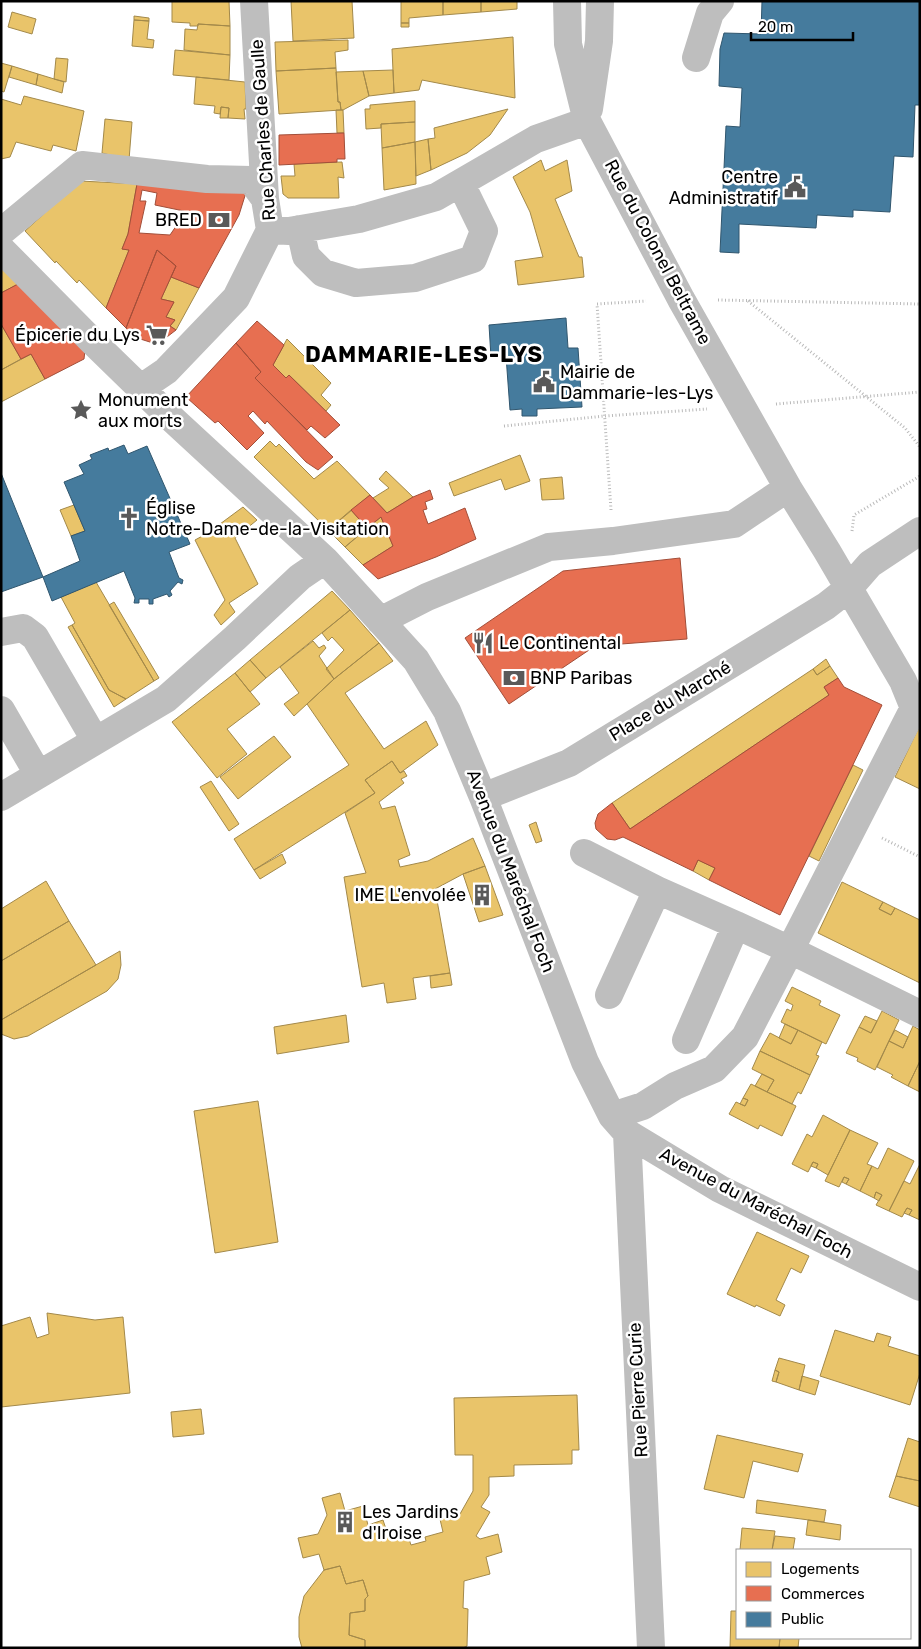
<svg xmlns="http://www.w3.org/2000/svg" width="921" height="1649" font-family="Rubik,sans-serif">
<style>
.homes{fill:#e9c46a;stroke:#a3894a}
.shops{fill:#e76f51;stroke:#a24e39;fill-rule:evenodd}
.public{fill:#457b9d;stroke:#30566e}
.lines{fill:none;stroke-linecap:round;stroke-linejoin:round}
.path{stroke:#b9b9b9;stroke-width:3;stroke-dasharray:1 2.5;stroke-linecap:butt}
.minor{stroke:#bebebe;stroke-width:28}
.labels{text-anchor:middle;stroke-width:5;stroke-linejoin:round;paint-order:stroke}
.street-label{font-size:18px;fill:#000;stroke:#fff}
.poi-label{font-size:18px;fill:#000;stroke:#fff;text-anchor:start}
.district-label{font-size:22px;font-weight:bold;letter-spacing:1px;fill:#000;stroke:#fff}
</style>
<rect width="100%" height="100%" fill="#fff"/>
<!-- homes -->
<path class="homes" d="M172 1H229L230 26 198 24V26H190V23L172 22Z
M291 1H352L354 38 293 41Z
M401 1H443V15L409 18V23H401Z
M443 1H481V12L443 15Z
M481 1H517V9L481 12Z
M12 12 36 19 32 34 8 27Z
M134 16 149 18V21L134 20Z
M134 20 149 21 147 39 154 40 153 48 132 46Z
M401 23H409V27H401Z
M198 24 230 26V55L184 50 185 29 197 30Z
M513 37 515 98 422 80 419 90 394 93 392 49Z
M348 40V50L335 52 336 68 276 71 275 42Z
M175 50 230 55 229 80 173 75Z
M56 58 68 59 66 82 54 79Z
M1 63 12 66 4 92 1 91Z
M12 66 38 74 36 85 9 77Z
M336 68 338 102H340L341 110 279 114 276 71Z
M393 70 394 93 369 96 363 71Z
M363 71 369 96 343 110H341L340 102H338L336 72Z
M38 74 64 82 62 93 36 85Z
M196 77 245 82 246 109H244L245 119 228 118 229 108 221 107 220 114 214 113 215 106 194 104Z
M24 96 84 111 76 151 53 145 51 151 16 142 10 157 1 159V99L21 105Z
M415 101V122L381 124V128L366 129 365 109H370V105Z
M221 107 229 108 228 118H220Z
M508 109 490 135 467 153 431 170 428 139 435 138 434 128Z
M336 110H343L344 133H337Z
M105 119 132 122 129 160 102 153Z
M415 122V142L382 148 381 124Z
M428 139 431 170 416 176 415 142Z
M415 142 416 184 384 190 382 148Z
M541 160 545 171 567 160 572 191 555 199 579 257H582L584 277 518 285 515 261 543 257 530 212 513 177Z
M342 162 344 178 338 177 339 198H288L283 194 281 176H295L294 164Z
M80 181 139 184H137L128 234 122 249 129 250 106 308 79 280 77 283 56 261 55 263 25 231Z
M1 268 18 284 1 293Z
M171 277 199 288 176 330 170 326 175 320 166 317 174 302 161 299Z
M1 324 21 359 1 370Z
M287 339 331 383 321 395 331 405 326 411 289 375 286 378 273 365Z
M31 354 45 379 1 402V370Z
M270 441 276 447 279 444 314 479 337 461 370 495 328 530 254 457Z
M520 455 530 481 505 490 501 479 454 496 449 483Z
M386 471 413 497 387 513 373 498 389 488 379 479Z
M562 477 564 499 542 500 540 479Z
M74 505 85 531 71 536 60 510Z
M243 507 257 520 235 538 258 584 229 603 235 612 221 625 214 615 225 600 195 540 221 526 220 524Z
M351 510 367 528 345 547 328 530Z
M381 517 393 546 363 565 345 547Z
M96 582 154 681 126 699 109 690 72 625 75 623 61 597Z
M332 591 350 610 266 678 250 660Z
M114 602 159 678 154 681 109 605Z
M350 610 379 643 334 679 326 669 344 650 332 637 328 641 322 633Z
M72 625 109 690 126 699 114 707 68 627Z
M313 641 319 648 324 645 326 648 319 656 334 679 294 716 284 704 299 693 280 667Z
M379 643 393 661 345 693 384 749 426 721 438 745 400 773 392 761 365 780 375 793 254 870 234 839 349 765 307 704 334 679Z
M826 659 830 666 817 675 813 669Z
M250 660 266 678 250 692 235 673Z
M830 666 838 678 824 687 829 695 630 829 612 803 813 669 817 675Z
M235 673 260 704 227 729 247 754 217 778 172 722Z
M920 725V789L895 777Z
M274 736 291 757 238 799 220 777Z
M392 761 400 773 404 771 407 776 401 779 404 783 379 802 382 809 395 806 410 855 398 860 400 867 428 861 473 838 485 866 463 874 435 889 450 973 413 978 416 999 387 1003 384 983 362 987 344 877 366 873 345 813 375 793 365 780Z
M853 765 863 770 819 861 809 856Z
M211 781 239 824 229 831 200 787Z
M536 822 542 841 536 843 529 825Z
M282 854 286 863 260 879 254 870Z
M698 860 715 868 709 880 693 871Z
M485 866 503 915 479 922 463 874Z
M46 881 69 921 1 961V909Z
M842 882 883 902 879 909 891 915 895 908 920 920V983L818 933Z
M883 902 895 908 891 915 879 909Z
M69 921 96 965 1 1020V961Z
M120 951 121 965 118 979 107 991 28 1036 14 1039 1 1034V1020Z
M450 973 452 985 431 988 430 976Z
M792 987 821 1001 819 1005 840 1015 826 1044 781 1022 787 1009 791 1011 793 1005 785 1001Z
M882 1011 899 1020 875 1070 857 1061 858 1058 846 1053 859 1027 871 1033Z
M346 1015 349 1042 277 1054 274 1027Z
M865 1016 877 1021 871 1033 859 1027Z
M785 1024 798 1030 791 1044 779 1038Z
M913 1026 920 1030V1061L908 1086 891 1077 893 1075 877 1067 889 1041 903 1048Z
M798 1030 822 1042 816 1055 819 1056 810 1075 760 1051 770 1033 791 1044Z
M895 1030 908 1037 903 1048 889 1041Z
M760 1051 810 1075 801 1094 798 1092 792 1104 767 1092 774 1080 752 1069Z
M920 1061V1092L908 1086Z
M762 1074 774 1080 767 1092 755 1086Z
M751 1084 796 1106 782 1136 760 1125 758 1129 729 1114 736 1102 745 1106 748 1100 743 1098Z
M743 1098 748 1100 745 1106 740 1104Z
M258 1101 278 1242 215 1253 194 1111Z
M823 1115 850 1130 828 1175 816 1168 818 1164 813 1162 808 1172 792 1164 807 1134 812 1137Z
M850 1130 878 1143 867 1164 872 1166 860 1191 846 1184 849 1179 844 1177 839 1187 825 1181Z
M888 1148 914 1161 889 1211 876 1205 882 1195 876 1192 874 1198 860 1191 872 1166 878 1169Z
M813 1162 818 1164 816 1168 811 1166Z
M920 1164V1220L909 1215 912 1210 907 1208 902 1217 889 1211 904 1181 910 1184Z
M844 1177 849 1179 846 1184 842 1182Z
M876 1192 882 1195 879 1201 874 1198Z
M907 1208 912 1210 909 1215 904 1213Z
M757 1232 809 1256 801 1273 791 1268 776 1300 785 1305 780 1316 756 1305 755 1307 727 1294Z
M47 1313 95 1320 123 1317 130 1393 1 1407V1326L30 1317 37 1338 49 1334Z
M835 1330 874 1342 877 1333 891 1337 888 1346 920 1356V1373L910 1405 820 1376Z
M779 1358 805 1365 799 1390 776 1382 779 1372 775 1370Z
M775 1370 779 1372 776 1382 772 1381Z
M802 1376 819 1381 815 1395 799 1390Z
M577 1395 579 1450H572V1464L514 1465V1476L489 1477V1495L481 1507 490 1512 476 1536 480 1539 498 1534 502 1552 486 1557 490 1574 464 1581 463 1608 468 1609 467 1646 463 1648H365V1640L349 1635 350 1613 365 1611V1599L368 1596 363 1580 346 1584 340 1566 324 1570 319 1554 303 1558 298 1538 318 1534 327 1515 322 1498 340 1493 345 1511 363 1506 368 1525 383 1520 389 1538 407 1533 411 1545 426 1541 425 1537 443 1532 439 1515 457 1510 458 1514H460L473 1491V1455H455L454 1398Z
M201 1409 204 1434 173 1437 171 1412Z
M717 1435 803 1454 798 1472 753 1461 744 1498 704 1489Z
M908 1438 920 1442V1481L896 1476Z
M896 1476 920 1481V1507L889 1497Z
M757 1500 826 1510 824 1522 756 1513Z
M808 1520 841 1525 840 1540 806 1535Z
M742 1528 775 1531 772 1550H740Z
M775 1536 795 1538 793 1550H772Z
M340 1566 346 1584 363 1580 368 1596 365 1599V1611L350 1613 349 1635 365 1640V1648H302L299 1637V1617L304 1596 324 1570Z
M731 1611H737V1638H780L779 1648H730Z
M780 1638H799L798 1648H779Z"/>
<!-- shops -->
<path class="shops" d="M344 133 345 159H337V162L279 165V135Z
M137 184 248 186 239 215 199 288 171 277 176 266 157 250 126 328 106 308 129 250 122 249 128 234ZM142 190 157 193 155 205 184 211 183 216 170 235 139 233 146 201H140Z
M157 250 176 266 161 299 174 302 166 317 175 320 170 326 176 330 163 340 153 343 134 337 126 328Z
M18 284 85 350 84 359 45 379 31 354 21 359 1 324V293Z
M257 321 284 345 273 365 286 378 289 375 340 425 325 438 311 426 307 430 255 378 261 372 236 343Z
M236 343 261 372 255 378 333 457 318 470 306 462 267 421 265 424 253 411 248 416 264 433 247 450 218 421 215 423 186 397Z
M430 490 433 499 425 502 427 509 423 510 428 524 465 508 476 539 436 557 378 579 363 565 393 546 381 517 367 528 351 510 370 495 387 513 413 497Z
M680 558 687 639 595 646 509 704 465 638 563 571Z
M838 678 844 687 882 705 780 915 709 880 715 868 698 860 693 871 623 837 615 840 607 839 596 829 595 823 598 814 612 803 630 829 829 695 824 687Z"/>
<!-- public -->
<path class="public" d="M762 1H920V105H915L913 157 894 156 890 212 853 210V217L817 215 816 228 739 224V253L720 252 726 126 740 127 742 88 719 86 720 49 724 33 761 34Z
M566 318 568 348H578L582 407 537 409V416H522V409L510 410 506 356 491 357 489 325Z
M124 445 128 454 147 446 190 544 169 552 179 578 183 580 182 584 178 582 170 591 172 595 169 597 167 594 153 599V604H149V599H139V603H134L135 598 124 571 52 601 43 577 80 561 71 536 85 531 64 482 84 474 79 465 92 459 90 455 108 448 109 451Z
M1 473 43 577 1 592Z"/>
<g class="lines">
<!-- path -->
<path class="path" d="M718 300 920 304
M748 301 905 428 920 447
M776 404 920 392
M504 426 605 416 707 409
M611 510 597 304 646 301
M852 531 854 515 920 476
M882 838 920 857"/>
<!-- minor -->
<path class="minor" d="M567 1 568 44 587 121 681 299 788 488 827 551 903 681 914 708 920 710
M696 58 710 13 720 1
M589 109 599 41 600 1
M300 229 306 256 323 273 356 283 415 278 473 259 484 231 461 184
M270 230 289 231 359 219 436 197 536 139 587 121
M1 232 82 165 207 179 251 180 265 199
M1 249 93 342 169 416 325 560 416 660 447 711 483 797 585 1062 612 1116 627 1133 720 1189 920 1287
M141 388 166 371 236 298 270 230 265 199 254 1
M380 621 427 597 549 547 613 541 734 524 788 488
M1 632 23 628 35 637 95 740
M1 710 38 774
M1 797 166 699 235 638 300 577 325 560
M483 797 569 763 826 606 849 588 870 564 920 531
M584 853 657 890
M609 995 657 890 736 925
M686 1040 736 925 790 950 914 708
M612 1116 643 1106 675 1086 714 1069 745 1037 790 950 920 1014
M627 1133 651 1648"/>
</g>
<!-- icons -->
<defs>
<g id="civic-bare" transform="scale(1.725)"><path d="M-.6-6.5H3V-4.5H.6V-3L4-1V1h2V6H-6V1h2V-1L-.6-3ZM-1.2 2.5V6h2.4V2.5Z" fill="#595959" stroke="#fff" stroke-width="2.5" paint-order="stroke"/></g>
<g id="bank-bare" transform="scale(1.725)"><path d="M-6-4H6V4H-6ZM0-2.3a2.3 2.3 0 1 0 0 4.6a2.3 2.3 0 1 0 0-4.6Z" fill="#595959" stroke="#fff" stroke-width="2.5" paint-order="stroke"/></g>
<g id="supermarket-bare" transform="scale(1.725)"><path d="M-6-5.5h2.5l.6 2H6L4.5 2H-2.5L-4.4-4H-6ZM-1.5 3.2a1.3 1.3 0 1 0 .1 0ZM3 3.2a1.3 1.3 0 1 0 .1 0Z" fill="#595959" stroke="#fff" stroke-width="2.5" paint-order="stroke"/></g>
<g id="sight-bare" transform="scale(1.725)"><path d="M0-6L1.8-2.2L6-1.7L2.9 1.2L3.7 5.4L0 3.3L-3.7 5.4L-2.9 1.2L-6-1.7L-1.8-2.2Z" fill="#595959" stroke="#fff" stroke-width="2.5" paint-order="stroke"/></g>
<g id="church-bare" transform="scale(1.725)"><path d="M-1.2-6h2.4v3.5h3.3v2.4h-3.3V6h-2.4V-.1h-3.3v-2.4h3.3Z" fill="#595959" stroke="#fff" stroke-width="2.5" paint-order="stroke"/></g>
<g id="restaurant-bare" transform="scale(1.725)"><path d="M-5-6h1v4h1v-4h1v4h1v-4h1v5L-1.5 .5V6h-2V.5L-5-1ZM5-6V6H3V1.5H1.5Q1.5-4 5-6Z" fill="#595959" stroke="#fff" stroke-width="2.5" paint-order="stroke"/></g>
<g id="building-bare" transform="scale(1.725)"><path d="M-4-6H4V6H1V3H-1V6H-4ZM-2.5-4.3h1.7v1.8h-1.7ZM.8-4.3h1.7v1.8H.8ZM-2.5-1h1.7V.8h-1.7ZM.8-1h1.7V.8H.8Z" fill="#595959" stroke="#fff" stroke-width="2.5" paint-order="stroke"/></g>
</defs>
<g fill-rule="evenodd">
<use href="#civic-bare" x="795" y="187"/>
<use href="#bank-bare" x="219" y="220"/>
<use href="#supermarket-bare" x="157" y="335"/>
<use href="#civic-bare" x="544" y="382"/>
<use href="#sight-bare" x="81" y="410"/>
<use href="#church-bare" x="129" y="518"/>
<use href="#restaurant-bare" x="483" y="643"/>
<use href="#bank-bare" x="514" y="678"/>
<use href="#building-bare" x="482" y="895"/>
<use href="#building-bare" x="345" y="1522"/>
</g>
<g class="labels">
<!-- street labels -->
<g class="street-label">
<text transform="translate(263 130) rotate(-94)" y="6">Rue Charles de Gaulle</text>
<text transform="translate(658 252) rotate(62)" y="6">Rue du Colonel Beltrame</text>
<text transform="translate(670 701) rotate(-31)" y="6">Place du Marché</text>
<text transform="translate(511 871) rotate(69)" y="6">Avenue du Maréchal Foch</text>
<text transform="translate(756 1203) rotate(28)" y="6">Avenue du Maréchal Foch</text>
<text transform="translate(638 1390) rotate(-93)" y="6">Rue Pierre Curie</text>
</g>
<!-- poi labels -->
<g class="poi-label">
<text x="778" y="183" text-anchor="end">Centre<tspan x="778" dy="21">Administratif</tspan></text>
<text x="202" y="226" text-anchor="end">BRED</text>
<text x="140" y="341" text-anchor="end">Épicerie du Lys</text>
<text x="560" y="378">Mairie de<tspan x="560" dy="21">Dammarie-les-Lys</tspan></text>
<text x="98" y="406">Monument<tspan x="98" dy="21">aux morts</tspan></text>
<text x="146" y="514">Église<tspan x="146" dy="21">Notre-Dame-de-la-Visitation</tspan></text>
<text x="499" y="649">Le Continental</text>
<text x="530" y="684">BNP Paribas</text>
<text x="466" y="901" text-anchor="end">IME L'envolée</text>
<text x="362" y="1518">Les Jardins<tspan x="362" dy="21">d'Iroise</tspan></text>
</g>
<!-- district labels -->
<g class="district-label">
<text x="424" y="362">DAMMARIE-LES-LYS</text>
</g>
</g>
<!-- border -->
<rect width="921" height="1649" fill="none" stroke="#000000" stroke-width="5"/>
<!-- legend -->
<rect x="736" y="1549" width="175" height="90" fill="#ffffff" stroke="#999999"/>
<rect x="746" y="1562" width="25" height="15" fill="#e9c46a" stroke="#999999"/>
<text x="781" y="1574" font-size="15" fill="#000000">Logements</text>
<rect x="746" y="1586" width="25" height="15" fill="#e76f51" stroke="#999999"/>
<text x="781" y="1599" font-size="15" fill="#000000">Commerces</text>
<rect x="746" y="1612" width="25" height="15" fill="#457b9d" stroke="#999999"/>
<text x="781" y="1624" font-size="15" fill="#000000">Public</text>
<!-- scale -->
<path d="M751 32v8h102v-8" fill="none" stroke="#000000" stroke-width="2.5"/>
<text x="758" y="32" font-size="15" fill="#000000" stroke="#ffffff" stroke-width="4" paint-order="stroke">20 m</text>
</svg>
